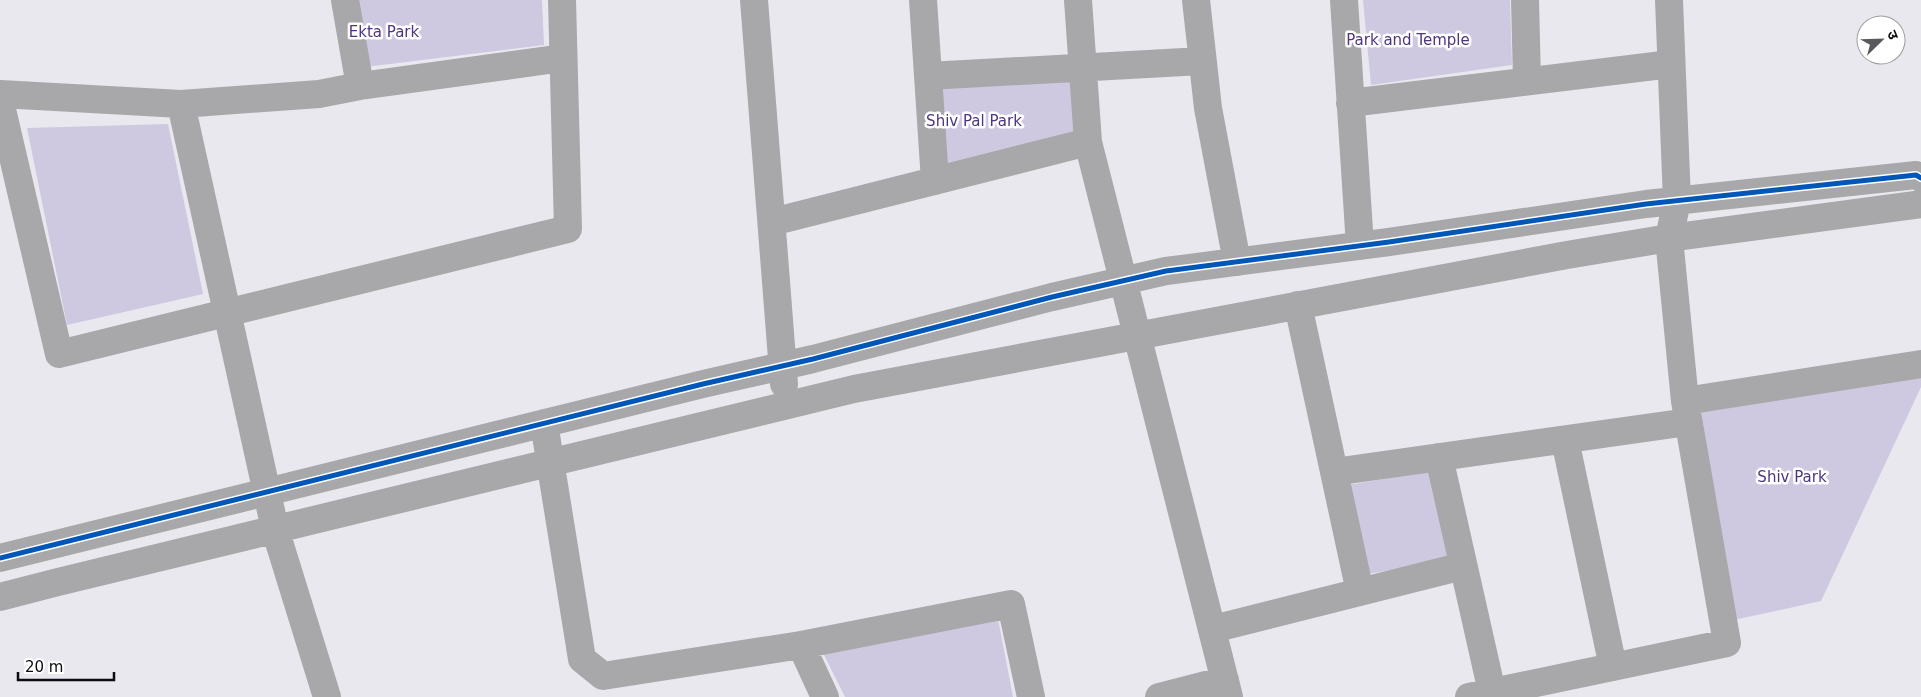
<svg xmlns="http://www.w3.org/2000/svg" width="1921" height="697" font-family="'DejaVu Sans','Noto Sans Devanagari',sans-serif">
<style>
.green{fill:#cec8e1}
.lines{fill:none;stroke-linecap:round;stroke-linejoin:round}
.minor{stroke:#a8a7a9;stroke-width:28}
.cycleway-casing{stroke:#fff;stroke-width:8}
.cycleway{stroke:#0057b8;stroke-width:5}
.labels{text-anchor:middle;stroke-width:5;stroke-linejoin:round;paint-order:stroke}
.park-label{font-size:15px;fill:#4e357f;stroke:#fff}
</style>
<rect width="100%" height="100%" fill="#e9e8ee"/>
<!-- green -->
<path class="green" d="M345 0H542L544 45 357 68Z
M1363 0H1510L1512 65 1371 85Z
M1074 81 1077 133 943 169 929 85Z
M168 124 203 294 67 325 27 128Z
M1921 376V387L1821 601 1734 620 1701 410Z
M1431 471 1450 560 1368 574 1348 485Z
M998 619 1013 697H845L823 653Z"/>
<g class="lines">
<!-- minor -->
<path class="minor" d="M345 0 360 86 563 58
M754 0 784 384
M923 0 935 181
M1078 0 1088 142 1229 697
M1196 0 1208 108 1237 262
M1344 0 1360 246
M1525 0 1527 81
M928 76 1202 61
M0 94 181 104 319 94 360 86
M0 101 59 354 568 229 562 0
M1350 103 1671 64
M181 104 275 529 327 697
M772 222 1088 142
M1298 305 1360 592
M1685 401 1921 364
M544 423 582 659 603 676 801 645 1011 604 1031 697
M1565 440 1613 667
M1439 457 1492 692
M1334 472 1688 422
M0 558 703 384 813 359 1052 297 1166 271 1389 242 1646 204 1916 175 1921 178
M0 597 58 582 854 389 1567 255 1669 238 1921 204
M1213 629 1463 566
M801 645 825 697
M1159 697 1225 680
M1469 697 1727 643 1685 401 1669 238 1677 201 1669 0"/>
<!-- cycleway casing -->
<g class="cycleway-casing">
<path id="cycleway" d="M0 558 703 384 813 359 1052 297 1166 271 1389 242 1646 204 1916 175 1921 178"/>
</g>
<!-- cycleway -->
<use href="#cycleway" class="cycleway"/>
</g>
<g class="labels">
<!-- park labels -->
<g class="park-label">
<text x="384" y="37">Ekta Park</text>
<text x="1408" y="45">Park and Temple</text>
<text x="974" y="126">Shiv Pal Park</text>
<text x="1792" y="482">Shiv Park</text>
</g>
</g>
<!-- north arrow -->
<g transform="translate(1881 40) rotate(67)"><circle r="24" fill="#ffffff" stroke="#9e9d9f"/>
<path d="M0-4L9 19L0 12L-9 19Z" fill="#59585d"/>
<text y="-8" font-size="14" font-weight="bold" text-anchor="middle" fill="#0c0b0f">उ</text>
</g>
<!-- scale -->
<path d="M18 672v8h96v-8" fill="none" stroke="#0c0b0f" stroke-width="2.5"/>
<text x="25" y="672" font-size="15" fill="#0c0b0f" stroke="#ffffff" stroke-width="4" paint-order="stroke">20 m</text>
</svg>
